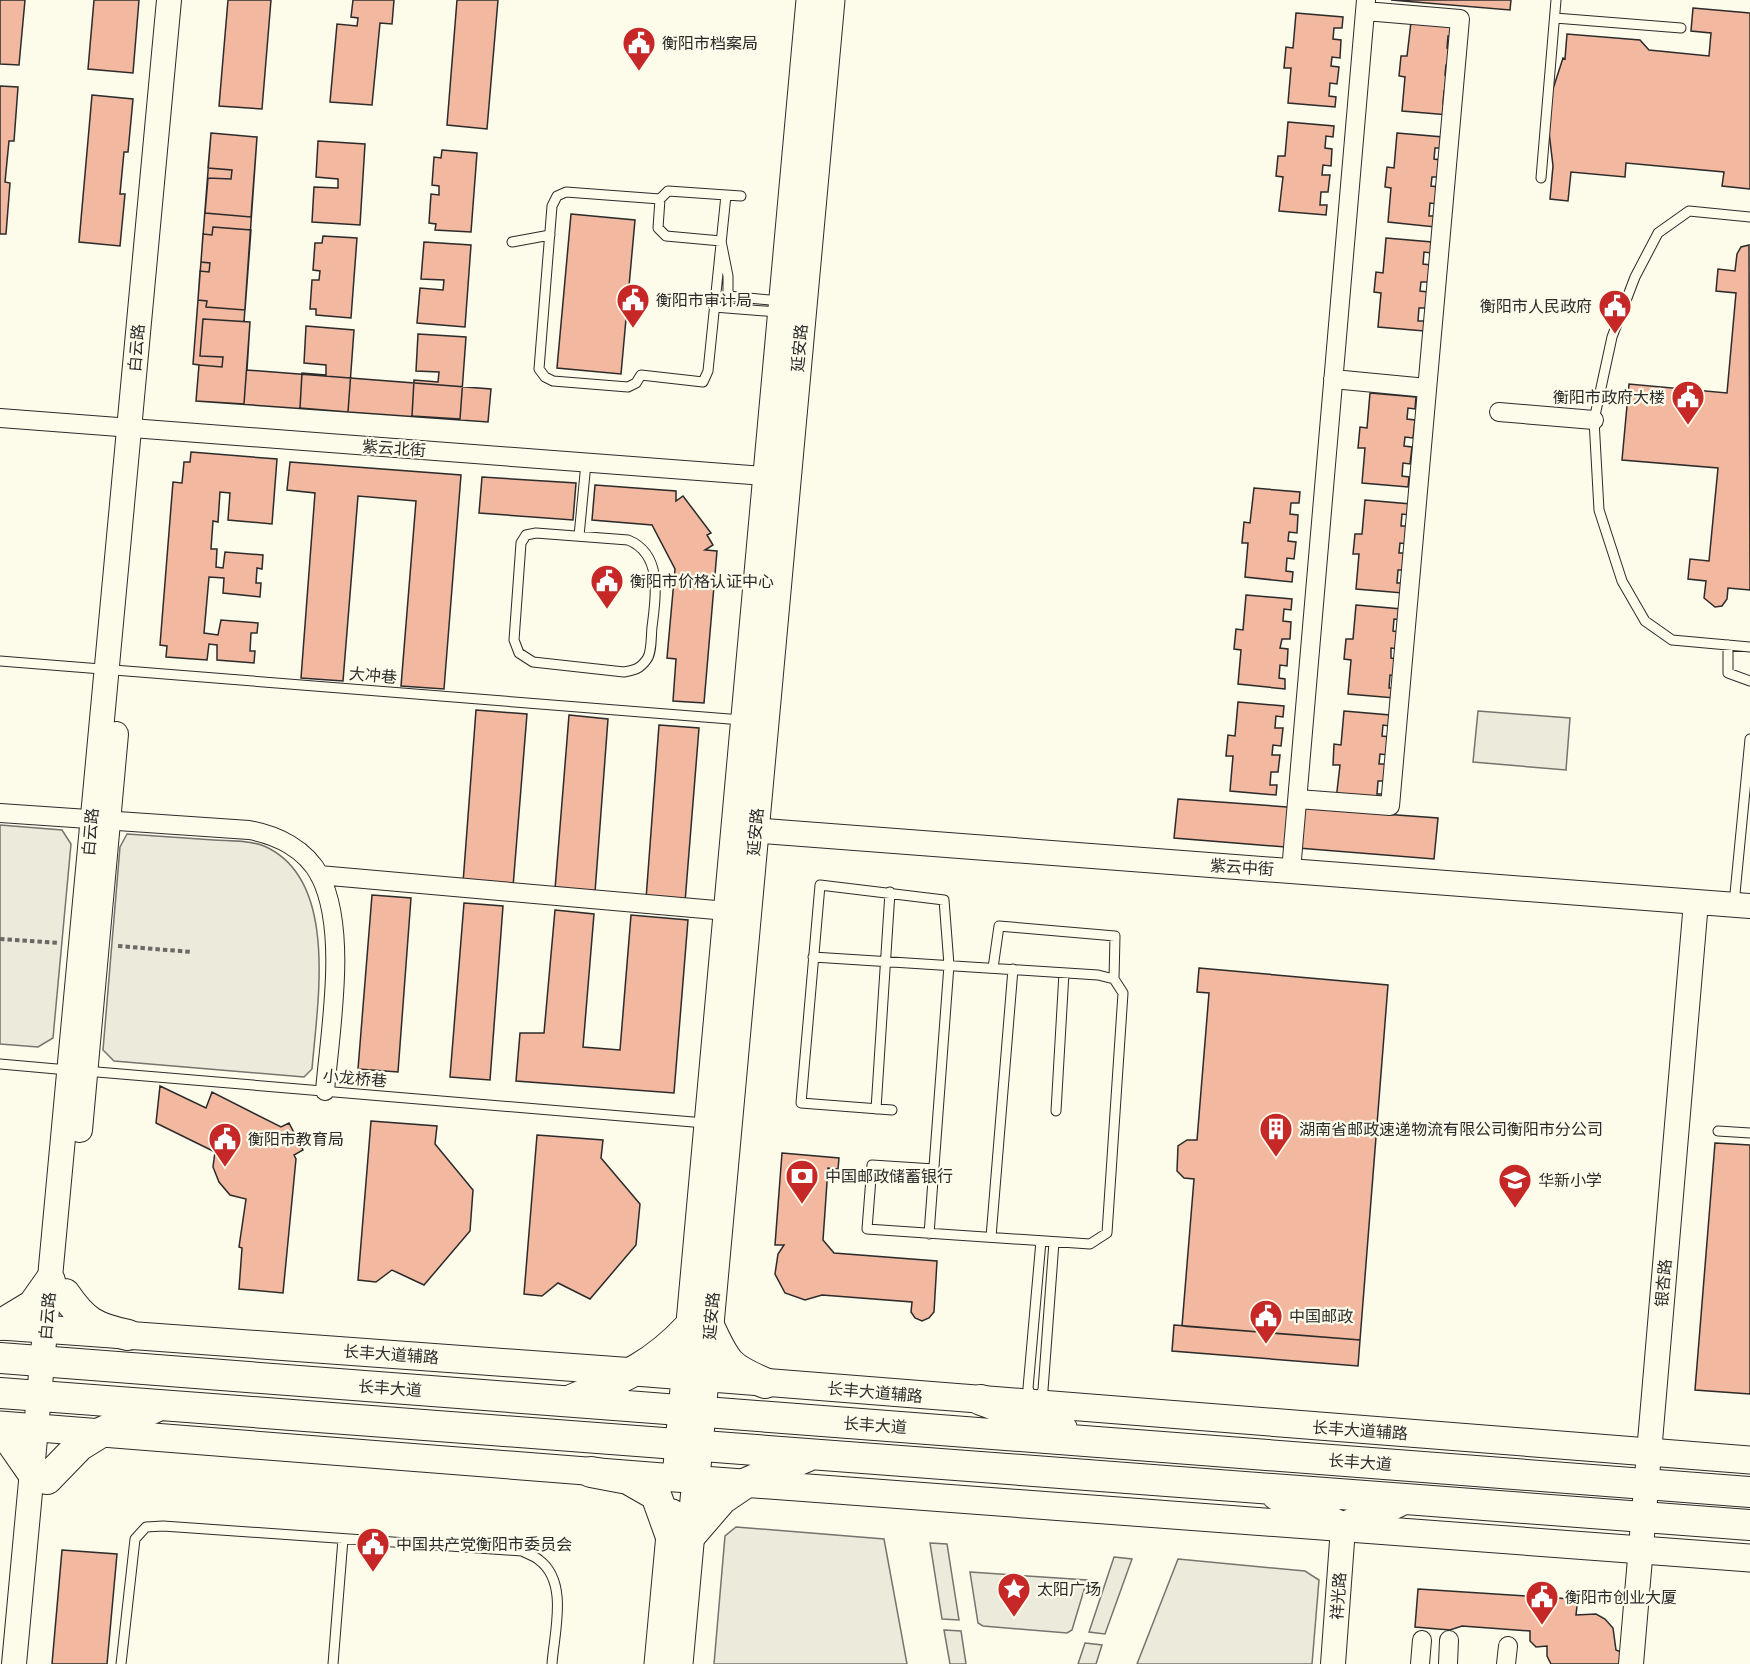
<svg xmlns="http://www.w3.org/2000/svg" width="1750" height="1664" font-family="'Noto Sans','Noto Sans SC',sans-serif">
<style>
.green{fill:#ecebdb;stroke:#74746e;stroke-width:1.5}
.building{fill:#f2b8a0;stroke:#2b2b2b;stroke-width:1.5}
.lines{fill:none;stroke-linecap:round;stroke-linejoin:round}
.service-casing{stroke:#2b2b2b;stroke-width:11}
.minor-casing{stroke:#2b2b2b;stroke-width:20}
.tertiary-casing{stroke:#2b2b2b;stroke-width:26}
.secondary-casing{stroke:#2b2b2b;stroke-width:29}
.primary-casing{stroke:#2b2b2b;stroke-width:32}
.path{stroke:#6a6964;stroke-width:4;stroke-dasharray:4.5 3;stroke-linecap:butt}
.service{stroke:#fdfbea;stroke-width:9}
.minor{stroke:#fdfbea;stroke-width:18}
.tertiary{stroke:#fdfbea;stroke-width:24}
.secondary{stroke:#fdfbea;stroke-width:27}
.primary{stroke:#fdfbea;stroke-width:30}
.labels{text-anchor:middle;stroke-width:4.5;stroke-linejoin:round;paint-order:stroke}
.poi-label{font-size:16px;fill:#2b2b2b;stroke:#fdfbea;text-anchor:start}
.street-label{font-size:16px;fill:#2b2b2b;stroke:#fdfbea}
</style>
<rect width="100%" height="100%" fill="#fdfbea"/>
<!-- green -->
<path class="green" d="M1478 711 1570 718 1566 770 1473 762Z
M0 825 62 830 71 844 53 1038 38 1047 0 1044Z
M127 834C156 836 185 838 214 840 230 841 249 840 264 846 340 879 317 1005 312 1069L304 1077 114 1061 103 1050 120 847Z
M736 1527 884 1539 907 1664H714L725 1536Z
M930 1543 947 1544 959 1620 942 1619Z
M1114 1557 1132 1559 1105 1634 1089 1632Z
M1178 1559 1305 1571 1319 1580 1312 1664H1137Z
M970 1572 1087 1580 1072 1630 1067 1633 983 1626 978 1623Z
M944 1630 961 1631 966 1664H950Z
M1085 1643 1102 1645 1096 1664H1078Z"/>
<!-- building -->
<path class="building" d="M0 0H25L19 65 0 64Z
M94 0H139L133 73 88 69Z
M228 0H271L262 109 219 106Z
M353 0H394L392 24 380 23 372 105 330 102 337 24 357 26 358 18 351 17Z
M457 0H498L487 129 447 125Z
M1391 0H1511L1510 10Z
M1693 8 1750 13V189L1722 186 1724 172 1626 163 1625 177 1571 172 1568 201 1550 199 1553 166 1549 132 1552 92 1563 58 1565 59 1567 34 1640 40 1649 50 1709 56 1711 33 1691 31Z
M1296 13 1343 17 1342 28H1334L1333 39 1341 40 1340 58 1332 57 1331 66 1339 67 1337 84 1330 83 1329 96 1336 97 1335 107 1288 103 1291 68H1284L1286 47 1293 48Z
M1411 22 1457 26 1456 37 1448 36 1447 48H1455L1454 66 1446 65 1445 75H1453L1451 92 1444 91 1443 104 1450 105 1449 115 1402 111 1405 77 1399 76 1401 56H1407Z
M0 86 18 87 14 141H9L5 182 10 183 6 234H0Z
M92 95 133 99 128 152H124L120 194H125L120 246 79 242Z
M1288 122 1334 126 1333 137 1326 136 1325 148 1332 149 1331 166 1323 165 1322 175H1330L1328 192H1321L1320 205H1327L1326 215 1279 211 1283 177 1276 176 1278 156H1285Z
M211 133 257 137 251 217 205 213 208 178 231 179 232 170 208 168Z
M211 133 257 137 244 322H250L247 370 491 389 488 422 196 401 199 365 193 364Z
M1397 133 1443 137 1442 148H1435L1434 159 1441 160 1440 177H1432L1431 186 1439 187 1437 204 1430 203 1429 216H1436L1435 227 1388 222 1391 188 1385 187 1387 167 1394 168Z
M318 141 365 144 360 225 312 222 314 187 338 188V179L316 177Z
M442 150 477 153 471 232 435 230 436 224 429 223 431 194 439 195V186L432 185 434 157 441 158Z
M571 214 635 220 621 374 557 368Z
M213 227 251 230 245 310 206 307 207 301 198 300 200 271 209 272 210 263 201 262 203 234 212 235Z
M323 236 357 238 351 318 316 315V309H310L312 280H319L320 271 313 270 315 243H322Z
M1386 238 1432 242 1431 253 1424 252 1423 264 1431 265 1429 282H1421L1420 291 1428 292 1426 308H1419L1418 321H1425L1424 331 1378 327 1381 293 1374 292 1376 272 1383 273Z
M424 242 471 245 465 327 417 323 420 288 443 290 444 280 421 279Z
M1749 245 1750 590 1728 588 1727 599 1722 606 1715 607 1704 598 1706 581 1688 579 1690 559 1709 561 1718 468 1622 460 1629 384 1727 393 1736 293 1716 291 1718 269 1735 271 1737 254 1741 247Z
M203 319 250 322 244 404 196 401 199 365 222 367 223 357 200 356Z
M306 326 354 330 348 412 300 408 302 373 326 375V365L304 363Z
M418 334 466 337 460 419 412 416 414 380 438 382 439 372 416 371Z
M1370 393 1416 397 1415 409 1408 408 1407 419 1415 420 1413 438 1405 437 1404 446 1412 447 1410 464 1403 463 1402 476 1409 477 1408 487 1362 483 1365 448H1358L1360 427 1367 428Z
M191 452 277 459 272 524 228 520 230 493 220 492 218 522 213 521 211 549H217L216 567 223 568 225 552 263 555 262 569 257 568 256 583H261L260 597 223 593 224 578 209 577 204 633 218 635 221 620 258 623 257 633H251L250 651H255L254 663 217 660V645L209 644 207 660 166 657 167 646 160 645 173 482 182 483 184 462H190Z
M290 462 461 475 444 689 401 686 416 501 358 496 343 681 301 678 315 493 287 490Z
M482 477 576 483 573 520 479 513Z
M595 485 676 491V501L683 496 711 533 707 535 713 545 705 550 717 551 704 703 673 701 676 659 667 658 675 569 652 525 592 520Z
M1254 488 1300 492 1299 503H1291L1290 514 1298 515 1297 533 1289 532 1288 541 1296 542 1294 559 1287 558 1286 571 1293 572 1292 582 1245 577 1248 543H1242L1244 522 1250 523Z
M1365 500 1411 504 1410 515 1402 514 1401 526H1409L1408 544 1400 543 1399 553H1407L1405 570H1398L1397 583H1404L1403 593 1356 589 1359 554H1353L1355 534H1362Z
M1246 595 1292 599 1291 610 1284 609 1283 621 1291 622 1290 639H1282L1280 648 1288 649 1287 666 1280 665 1279 678 1285 679V689L1238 684 1241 650 1234 649 1236 629 1243 630Z
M1356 605 1402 609V620L1394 619 1393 631 1401 632 1400 649 1391 648V658L1398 659 1397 676 1390 675 1389 688H1396L1395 698 1348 694 1351 660 1344 659 1346 639H1353Z
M1238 702 1284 706 1283 717 1276 716 1275 728H1283L1281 746 1273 745 1272 755H1280L1278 772H1271L1270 785H1277L1276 795 1230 791 1233 756H1226L1228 735 1235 736Z
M476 710 527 714 513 887 463 883Z
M1344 711 1390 715 1389 726 1383 725 1382 736 1390 737 1388 755 1380 754 1379 764H1386L1385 781H1378L1377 794H1384L1383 804 1336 800 1340 765H1333L1334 744 1341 745Z
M569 715 608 719 595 892 555 889Z
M659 725 699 728 685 902 646 899Z
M1178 799 1438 818 1434 859 1174 838Z
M372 895 411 898 398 1072 358 1069Z
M464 903 503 906 490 1080 450 1077Z
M555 910 594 914 583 1047 620 1050 631 915 688 920 674 1093 516 1081 520 1033H544Z
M1199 968 1388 985 1360 1340 1182 1326 1194 1179 1184 1178 1177 1171 1178 1146 1187 1140H1197L1209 993 1197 992Z
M160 1086 206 1108 212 1092 281 1127 289 1123 303 1150 294 1155 296 1159 283 1293 239 1289 242 1248 239 1247 246 1199 230 1195 219 1182 213 1167 215 1152 156 1123Z
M371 1121 437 1126 435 1144 473 1190 470 1231 424 1285 392 1270 376 1282 358 1280Z
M537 1135 603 1140 601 1158 640 1204 636 1245 590 1299 558 1283 542 1296 524 1294Z
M1715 1143 1750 1145V1394L1695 1390Z
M782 1153 839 1158 838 1169 828 1168 823 1240 834 1253 937 1261 934 1312 929 1318 922 1321 915 1318 911 1312 912 1302 822 1295 805 1300 785 1293 775 1274 778 1254 784 1245H775Z
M1174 1325 1360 1340 1358 1366 1172 1351Z
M62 1550 117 1554 107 1664H52Z
M1418 1589 1572 1599 1577 1606 1576 1615 1596 1614 1605 1619 1613 1628 1616 1650 1623 1653 1624 1664H1551L1547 1656V1646L1536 1647 1530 1641V1631L1462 1626 1450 1630 1415 1627Z"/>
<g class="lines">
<!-- service casing -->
<g class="service-casing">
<path id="service" d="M1555 18 1681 28
M1541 178 1556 0
M741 196 668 191 660 199 658 228 666 236 721 241 728 276V296L780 301
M660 199 566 192 557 196 552 206 539 369 545 377 553 381 628 387 636 383 641 375 703 382 708 371 726 195
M1750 217 1689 211 1658 233 1635 277 1612 337 1594 420 1599 510 1622 581 1645 621 1672 640 1750 647
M512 242 550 235
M714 307 778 312
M536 533 628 540C663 554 656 597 652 627 651 636 652 652 647 659 640 669 635 670 624 672L533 662 519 653 514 640 521 543 526 535Z
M579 536 586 463
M1728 645V673L1750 681
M0 661 742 720
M1734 904 1750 739
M813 957 1098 975 1114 979 1123 993 1107 1233 1090 1244 867 1229 872 1165 934 1169
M993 968 999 926 1115 936 1114 979
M0 1064 68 1070
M85 1071 705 1123
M876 1109 890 892
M892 1110 801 1103 820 885 944 900 949 965 929 1234
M1056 1111 1064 973
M1718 1131 1750 1133
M991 1237 1013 969
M1032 1399 1028 1388 1041 1241
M1037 1400 1043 1390 1054 1242
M121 1664 135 1539 146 1527 163 1526 522 1551C527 1554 535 1556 539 1560 569 1582 554 1633 552 1664
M333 1664 343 1539"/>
</g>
<!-- minor casing -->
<g class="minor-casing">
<path id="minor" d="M1333 379 1427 388
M1499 412 1594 420
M0 418 776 477
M1298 799 1390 806 1460 19 1365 11
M0 813 249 830C277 835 306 849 320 876 348 931 330 1030 325 1091
M1291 871 1366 0
M319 875 727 911
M1420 1664 1422 1640
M1448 1664 1449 1640
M1506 1664 1508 1646"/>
</g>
<!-- tertiary casing -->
<g class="tertiary-casing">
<path id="tertiary" d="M737 829 1750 906
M80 1130 116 734
M14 1664 169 0
M1333 1664 1343 1528
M1631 1664 1696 902"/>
</g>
<!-- secondary casing -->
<g class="secondary-casing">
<path id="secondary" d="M0 1326 635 1372 1750 1460
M0 1425 675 1478 1750 1558
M677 1466 810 0
M658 1664 672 1513
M679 1664 831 0"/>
</g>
<!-- primary casing -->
<g class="primary-casing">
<path id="primary" d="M65 1294C84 1322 95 1328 128 1335
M0 1325 33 1305 50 1281
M710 1328C726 1363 729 1368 765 1383
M0 1358 1750 1492
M0 1393 1750 1525
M571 1400C620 1379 652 1367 689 1327
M981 1400 1062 1429
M0 1433 7 1436 32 1472
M591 1472 628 1479 656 1495 670 1534
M47 1479 79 1446 100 1433 158 1406
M1277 1495 1343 1528 1404 1499
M691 1535 722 1499 744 1484 808 1456"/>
</g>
<!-- path -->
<path class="path" d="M0 939 59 943
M118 946 192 952"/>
<!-- service -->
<use href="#service" class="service"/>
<!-- minor -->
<use href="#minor" class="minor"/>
<!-- tertiary -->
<use href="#tertiary" class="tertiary"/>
<!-- secondary -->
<use href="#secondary" class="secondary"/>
<!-- primary -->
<use href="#primary" class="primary"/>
</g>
<!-- icons -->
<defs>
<g id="civic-pin" transform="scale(1.725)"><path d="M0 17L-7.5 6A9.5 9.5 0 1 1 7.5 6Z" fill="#c62828" stroke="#fdfbea"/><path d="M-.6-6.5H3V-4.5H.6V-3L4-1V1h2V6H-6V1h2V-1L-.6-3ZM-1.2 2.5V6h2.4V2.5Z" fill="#fff"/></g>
<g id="building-pin" transform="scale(1.725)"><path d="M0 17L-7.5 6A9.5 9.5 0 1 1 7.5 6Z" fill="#c62828" stroke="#fdfbea"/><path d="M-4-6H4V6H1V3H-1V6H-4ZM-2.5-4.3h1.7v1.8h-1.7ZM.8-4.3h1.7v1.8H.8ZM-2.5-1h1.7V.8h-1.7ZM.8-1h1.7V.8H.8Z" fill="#fff"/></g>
<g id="bank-pin" transform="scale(1.725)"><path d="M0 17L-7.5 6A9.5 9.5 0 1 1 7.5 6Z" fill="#c62828" stroke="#fdfbea"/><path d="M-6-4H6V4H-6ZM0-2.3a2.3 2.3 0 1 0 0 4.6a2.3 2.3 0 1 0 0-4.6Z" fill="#fff"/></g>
<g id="school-pin" transform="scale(1.725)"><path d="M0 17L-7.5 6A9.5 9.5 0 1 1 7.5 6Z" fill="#c62828" stroke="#fdfbea"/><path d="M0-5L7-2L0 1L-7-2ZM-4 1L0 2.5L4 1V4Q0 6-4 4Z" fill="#fff"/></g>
<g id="sight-pin" transform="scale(1.725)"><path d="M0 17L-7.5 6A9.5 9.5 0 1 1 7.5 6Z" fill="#c62828" stroke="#fdfbea"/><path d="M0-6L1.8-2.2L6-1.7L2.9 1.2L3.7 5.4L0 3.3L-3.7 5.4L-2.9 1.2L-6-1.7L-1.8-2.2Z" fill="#fff"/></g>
</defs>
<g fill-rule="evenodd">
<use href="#civic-pin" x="639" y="43"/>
<use href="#civic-pin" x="633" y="300"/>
<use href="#civic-pin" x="1615" y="306"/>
<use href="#civic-pin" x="1688" y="397"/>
<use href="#civic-pin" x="607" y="581"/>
<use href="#building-pin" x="1276" y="1129"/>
<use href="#civic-pin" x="225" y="1139"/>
<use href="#bank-pin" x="802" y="1176"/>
<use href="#school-pin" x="1515" y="1180"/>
<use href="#civic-pin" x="1266" y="1316"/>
<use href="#civic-pin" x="373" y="1544"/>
<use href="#sight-pin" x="1014" y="1589"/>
<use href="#civic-pin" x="1542" y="1597"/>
</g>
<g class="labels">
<!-- poi labels -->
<g class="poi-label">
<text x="662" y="49">衡阳市档案局</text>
<text x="656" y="306">衡阳市审计局</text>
<text x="1592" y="312" text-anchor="end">衡阳市人民政府</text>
<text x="1665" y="403" text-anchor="end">衡阳市政府大楼</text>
<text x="630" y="587">衡阳市价格认证中心</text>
<text x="1299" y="1135">湖南省邮政速递物流有限公司衡阳市分公司</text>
<text x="248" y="1145">衡阳市教育局</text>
<text x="825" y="1182">中国邮政储蓄银行</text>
<text x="1538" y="1186">华新小学</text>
<text x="1289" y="1322">中国邮政</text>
<text x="396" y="1550">中国共产党衡阳市委员会</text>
<text x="1037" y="1595">太阳广场</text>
<text x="1565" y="1603">衡阳市创业大厦</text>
</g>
<!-- street labels -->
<g class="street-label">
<text transform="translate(136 348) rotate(-85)" y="6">白云路</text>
<text transform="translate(799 348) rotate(-85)" y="6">延安路</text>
<text transform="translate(394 448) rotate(4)" y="6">紫云北街</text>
<text transform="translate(373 675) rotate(5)" y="6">大冲巷</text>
<text transform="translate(90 832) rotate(-85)" y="6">白云路</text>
<text transform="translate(755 832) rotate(-85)" y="6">延安路</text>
<text transform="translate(1242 867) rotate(4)" y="6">紫云中街</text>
<text transform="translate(355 1078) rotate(5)" y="6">小龙桥巷</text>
<text transform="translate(1663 1283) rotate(-85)" y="6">银杏路</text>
<text transform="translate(47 1316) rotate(-85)" y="6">白云路</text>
<text transform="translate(711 1316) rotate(-85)" y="6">延安路</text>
<text transform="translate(391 1354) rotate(4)" y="6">长丰大道辅路</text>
<text transform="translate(390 1388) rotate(4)" y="6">长丰大道</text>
<text transform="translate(875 1392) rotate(5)" y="6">长丰大道辅路</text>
<text transform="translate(875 1425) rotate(4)" y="6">长丰大道</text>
<text transform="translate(1360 1430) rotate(4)" y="6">长丰大道辅路</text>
<text transform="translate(1360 1462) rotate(4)" y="6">长丰大道</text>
<text transform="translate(1338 1596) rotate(-86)" y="6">祥光路</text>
</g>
</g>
</svg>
